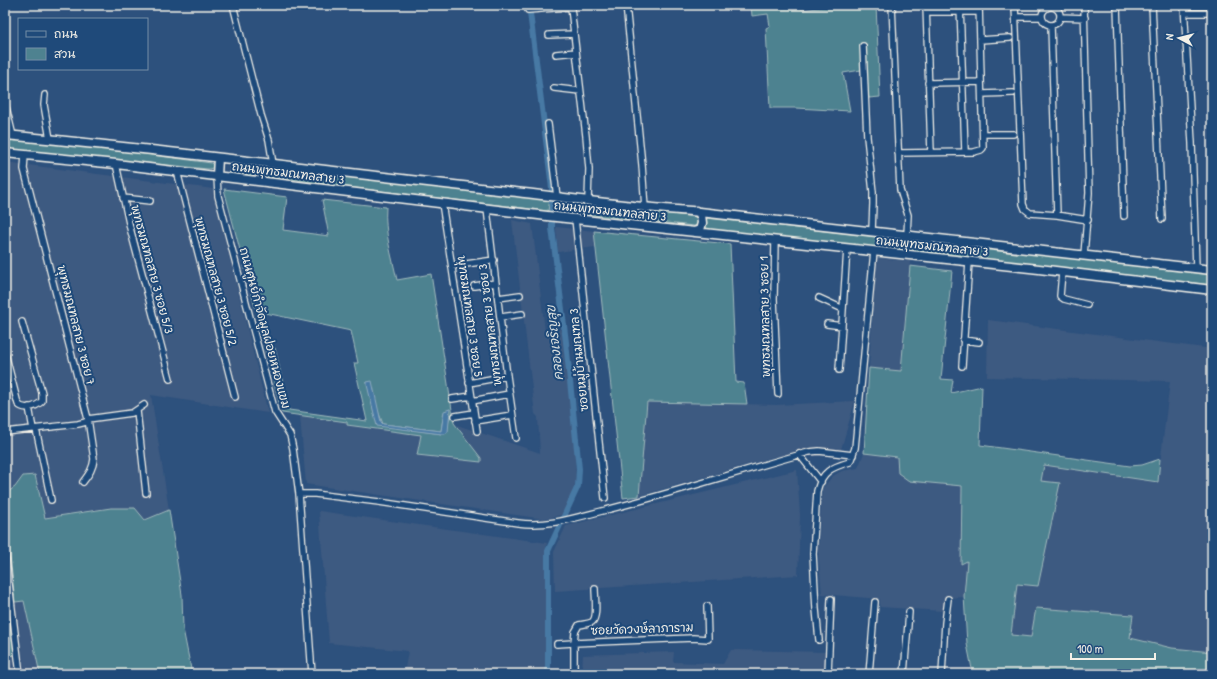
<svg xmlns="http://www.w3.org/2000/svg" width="1217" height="679" font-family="'Patrick Hand','Playpen Sans Thai',sans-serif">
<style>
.built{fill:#3e5a81}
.green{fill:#4e8290;stroke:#a1babc;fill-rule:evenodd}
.water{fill:#4779a4;stroke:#8ca9bf}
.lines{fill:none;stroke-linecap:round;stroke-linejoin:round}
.canal{stroke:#4779a4;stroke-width:6}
.street-casing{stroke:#f4f1e8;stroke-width:8}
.secondary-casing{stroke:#f4f1e8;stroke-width:11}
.street{stroke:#1f4a7a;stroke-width:5.5}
.secondary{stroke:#1f4a7a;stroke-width:8}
.labels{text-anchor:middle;stroke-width:4;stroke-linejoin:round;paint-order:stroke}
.street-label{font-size:12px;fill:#f4f1e8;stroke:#1f4a7a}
.water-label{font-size:13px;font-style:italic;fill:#dadfde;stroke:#1f4a7a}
</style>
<rect width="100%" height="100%" fill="#2d517d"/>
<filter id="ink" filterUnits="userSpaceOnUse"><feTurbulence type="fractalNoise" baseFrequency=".025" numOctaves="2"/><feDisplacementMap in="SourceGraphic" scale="8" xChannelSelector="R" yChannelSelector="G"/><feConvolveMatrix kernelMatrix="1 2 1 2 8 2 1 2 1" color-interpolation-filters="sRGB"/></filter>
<g filter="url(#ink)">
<!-- built -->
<path class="built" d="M5 162 213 189 268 413 151 395 169 510 145 520 135 508H111L45 518 23 476 15 487 5 494V416L8 413 5 403Z
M512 220 532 224 545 331 563 329 575 452 576 482 565 514 544 519 306 484 300 416 348 422 347 425 421 435 417 455 481 462V458L457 425 540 453 538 417 535 414Z
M556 227 594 231 595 247 558 252Z
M876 258 910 261 901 372 869 368Z
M988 320 1212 349V674H973L967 644 964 597 947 598 943 611 880 607V599L822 594 818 550 822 489 833 476 842 471 858 468 864 453 897 457 909 481 962 486 961 564 1044 465 1158 482 1170 381 987 377Z
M855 401 839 456H778L639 496 647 402 777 405Z
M797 470 800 515 798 575 555 591 554 552 566 526Z
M319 511 547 543 546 546 545 674H404L408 651 329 643Z
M24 601 40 674H5V658L14 655 7 602Z
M731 650 825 652V674H582L583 655 674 652 673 662 723 664Z"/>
<!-- green -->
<path class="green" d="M751 5H801L802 10 842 5H876L880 97 869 98 861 70 843 73 850 111 796 108H770L766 28 770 26 768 14 752 16Z
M5 139 93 147 211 163 213 165V168L208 169 5 149Z
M232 165 550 199 548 211 347 187 283 178 231 174 230 167Z
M224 189 287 197 283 230 329 236 322 200 386 207C384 232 392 256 397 280L431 274 454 423 481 458V462L417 455 421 435 347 425V422L282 413 264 346 275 348 289 410 367 421 354 363H358L351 331 256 311ZM367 382 383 424 441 431 444 412 450 409V418L442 434 377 425Z
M556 200 695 217 698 220 699 224 694 226 555 211Z
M705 218 1074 258 1212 275V285L704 229 706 225Z
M594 231 730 244 736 382 744 383 747 404 647 402 639 496 623 498Z
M910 266 952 271 941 379 953 380 951 393 982 386 980 445 1130 466 1142 465 1160 459 1158 482 1044 465 1041 481 1060 483 1038 586 1017 584 1011 635 1031 637 1036 608 1133 615 1130 638 1172 648 1212 652V674H973L967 644 964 596 967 561 961 564 962 486 909 481 898 473 897 457 864 453 869 368 901 371Z
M35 475 45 518 111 508H135L145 520 169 510 182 595 183 629 192 674H40L24 601 15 602 5 510V494L15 487 23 476Z
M5 585 14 655 5 658Z"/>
<!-- water -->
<path class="water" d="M372 381 381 422 383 424 441 431 444 411 450 409 448 432 445 434H442L377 426 367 385V382Z"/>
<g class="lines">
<!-- canal -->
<path class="canal" d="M529 5 552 188V228L566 342 579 469 578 486 548 551V674"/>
<!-- street casing -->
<g class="street-casing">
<path id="street" d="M233 5 261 115 269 140 273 164
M626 5 642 165 645 208
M892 5 900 190 908 215 907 235
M926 5 931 152
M960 5 965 152
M1015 5 1023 204 1025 209 1030 213 1057 215 1088 220
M1084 5 1089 193 1084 255
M1117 5 1124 216
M1152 5 1162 219
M1184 5 1192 143 1196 268
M1042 16a9 9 0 1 1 18 0a9 9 0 1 1-18 0Z
M528 10 568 7 571 8 586 136 589 169 588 201
M927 12H979
M1185 13H1212
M1016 17H1042
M1060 17 1085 18
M1051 26 1057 215
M549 35 574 34
M980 40 1010 38
M863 46 867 137 873 192V204L872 231
M556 54 576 52
M928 83 981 82
M554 88 580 91
M982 94 1013 93
M45 95 44 105 50 139
M5 103 13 136
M548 124 557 197
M983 134H1013
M898 153 974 152 981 150 983 148 979 5
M116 164 130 228 170 379
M177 171 235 397
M217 176 218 196 275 412 290 435 293 449 299 494 312 674
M123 198 150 201
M442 203 477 431
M487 209 507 376 516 438
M575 219 605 498
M775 240 774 299 778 394
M452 266 494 260
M1062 273 1060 296 1064 299 1087 305
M474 286 496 283
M498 298 520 295
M819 298 843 309
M501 317 522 314
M827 324 842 326
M963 340 979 342
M5 353 18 404C24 411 36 407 42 401V393L22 322
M962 366 969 262
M839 370 847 249
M469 383 507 376
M452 399 471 396
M472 401 509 394
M29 407 33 429
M137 411 146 493
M455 416 474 413
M475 421 512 415
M36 429 51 500
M5 432 78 424 86 422 88 419 24 169 25 155
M799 454 821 482
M83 482C89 474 93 469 94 459L88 419 132 413 144 405
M299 494H315L379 502 518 523C547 527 575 518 602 511 671 494 739 471 809 452L819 451 853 455
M5 551 20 674
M819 640 816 609 813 554 817 491C822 471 832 467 850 462L855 448 874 251
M557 644 574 643 575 632 579 625C583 624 588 624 592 622 598 618 595 596 595 589
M574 674V643L693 638 708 639 707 606
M828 674 831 599
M869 674 875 602
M904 674 909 612
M942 674 945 623 948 599"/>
</g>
<!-- secondary casing -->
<g class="secondary-casing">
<path id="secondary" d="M5 135C170 150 334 172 498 190 563 197 626 207 691 211L1212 270
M5 153 116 164 547 216 1039 269 1212 290
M217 176 218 158
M694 232 700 230 702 223 701 215 696 211"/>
</g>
<!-- street -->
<use href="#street" class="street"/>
<!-- secondary -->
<use href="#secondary" class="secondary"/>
</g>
</g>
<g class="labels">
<!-- street labels -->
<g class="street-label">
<text transform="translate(288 173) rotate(7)" y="4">ถนนพุทธมณฑลสาย 3</text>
<text transform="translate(610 211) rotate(6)" y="4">ถนนพุทธมณฑลสาย 3</text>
<text transform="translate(932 246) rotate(6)" y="4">ถนนพุทธมณฑลสาย 3</text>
<text transform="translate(152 269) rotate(75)" y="4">พุทธมณฑลสาย 3 ซอย 5/3</text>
<text transform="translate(216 281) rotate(75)" y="4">พุทธมณฑลสาย 3 ซอย 5/2</text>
<text transform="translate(470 316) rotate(82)" y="4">พุทธมณฑลสาย 3 ซอย 5</text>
<text transform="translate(765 317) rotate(-91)" y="4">พุทธมณฑลสาย 3 ซอย 1</text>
<text transform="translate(76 325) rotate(76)" y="4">พุทธมณฑลสาย 3 ซอย 7</text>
<text transform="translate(490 325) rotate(-97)" y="4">พุทธมณฑลสาย 3 ซอย 3</text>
<text transform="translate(265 328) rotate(75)" y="4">ถนนศูนย์กำจัดมูลฝอยหนองแขม</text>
<text transform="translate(579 360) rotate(-96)" y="4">ซอยหมู่บ้านมณฑล 3</text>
<text transform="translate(642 629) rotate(-2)" y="4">ซอยวัดวงษ์ลาภาราม</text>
</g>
<!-- water labels -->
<g class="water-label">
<text transform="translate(554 343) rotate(-96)" y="5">คลองเจริญสุข</text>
</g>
</g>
<!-- margin -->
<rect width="1217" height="679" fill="none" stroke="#1f4a7a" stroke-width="20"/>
<rect x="10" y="10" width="1197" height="659" fill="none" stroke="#f4f1e8" stroke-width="1.5" filter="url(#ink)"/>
<!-- legend -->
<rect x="18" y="18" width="130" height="52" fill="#1f4a7a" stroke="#748da6"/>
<rect x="26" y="31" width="20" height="6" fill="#1f4a7a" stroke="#748da6"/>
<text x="54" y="38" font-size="12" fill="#f4f1e8">ถนน</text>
<rect x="26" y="48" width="20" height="12" fill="#4e8290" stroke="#748da6"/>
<text x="54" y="58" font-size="12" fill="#f4f1e8">สวน</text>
<!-- north arrow -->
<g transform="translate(1179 38) rotate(277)" stroke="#1f4a7a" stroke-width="3" paint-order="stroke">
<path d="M0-3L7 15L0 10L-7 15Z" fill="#f4f1e8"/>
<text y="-6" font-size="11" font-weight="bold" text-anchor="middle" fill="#f4f1e8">N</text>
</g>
<!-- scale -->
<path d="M1071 653v6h84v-6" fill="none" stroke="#f4f1e8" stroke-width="2"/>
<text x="1077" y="653" font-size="12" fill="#f4f1e8" stroke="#1f4a7a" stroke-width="3" paint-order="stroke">100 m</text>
</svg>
